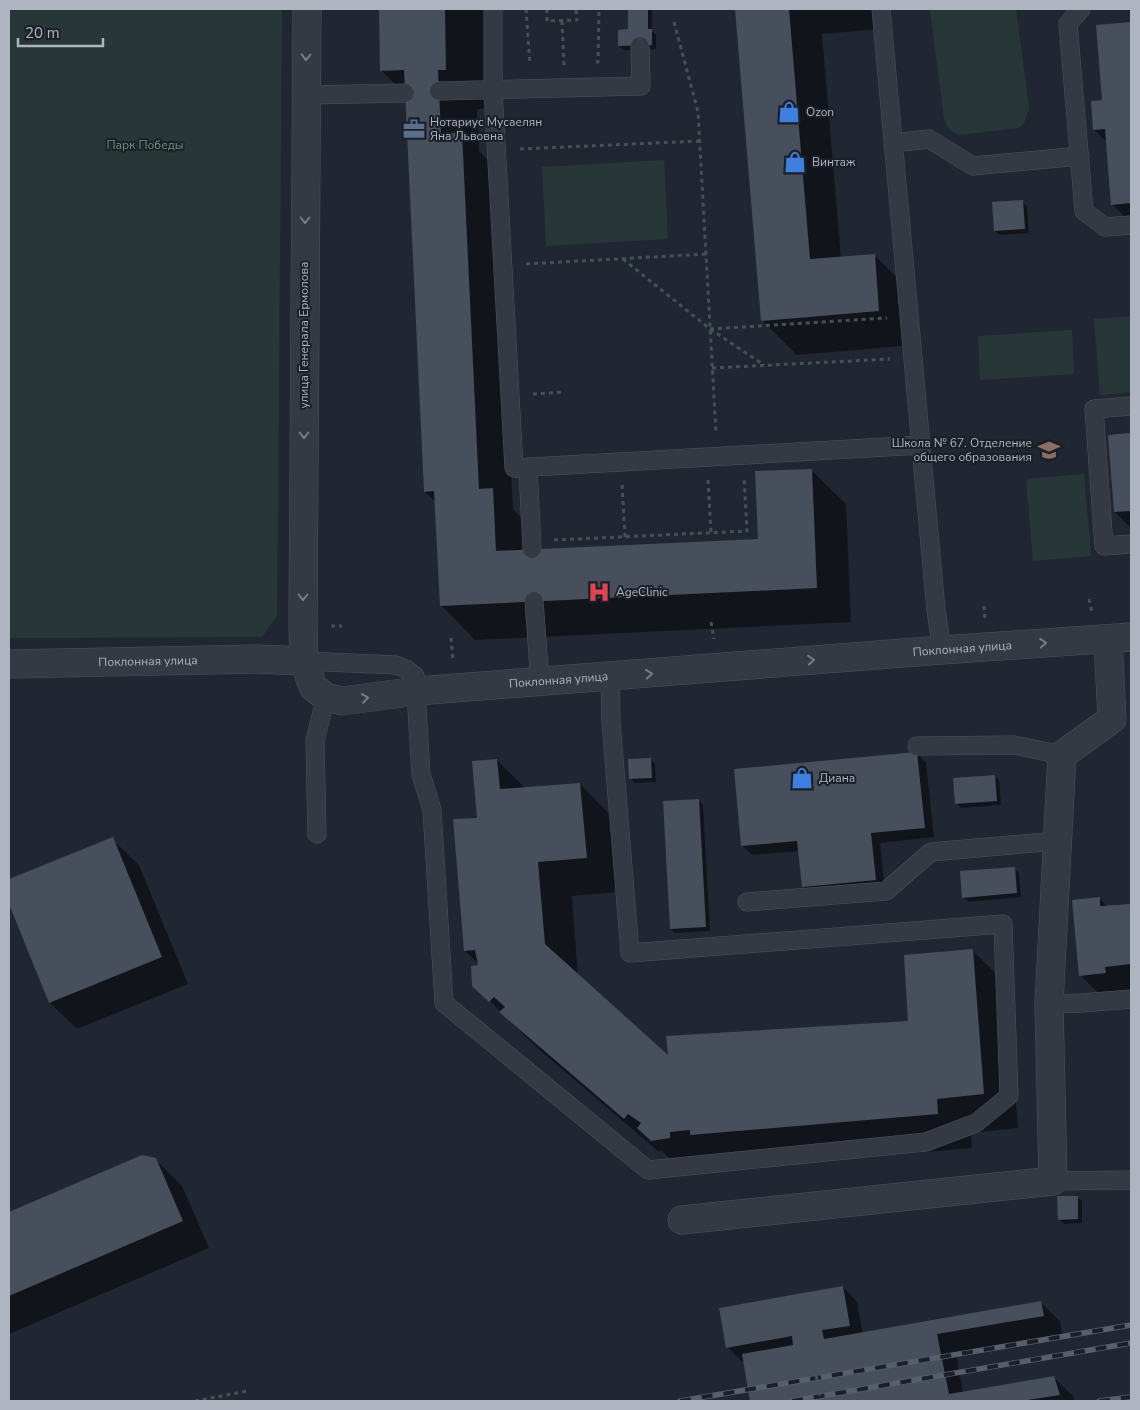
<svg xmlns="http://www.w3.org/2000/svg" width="1140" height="1410" font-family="'Nunito Sans',sans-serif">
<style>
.green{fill:#273738}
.shadow{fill:#0007}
.building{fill:#474e5c}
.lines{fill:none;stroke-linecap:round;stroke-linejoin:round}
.service-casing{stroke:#4e545e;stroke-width:19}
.minor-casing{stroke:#4e545e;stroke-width:29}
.path{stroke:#445255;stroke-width:3;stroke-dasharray:4 4;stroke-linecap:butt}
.service{stroke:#343943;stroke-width:18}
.minor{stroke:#343943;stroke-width:28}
.rail-casing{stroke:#585f6c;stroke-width:5.5}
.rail{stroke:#1a1f28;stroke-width:4;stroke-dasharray:11;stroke-linecap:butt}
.path-bridge{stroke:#445255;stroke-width:3;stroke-dasharray:4 4;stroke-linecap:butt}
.oneway{stroke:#777d88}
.labels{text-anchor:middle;stroke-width:4;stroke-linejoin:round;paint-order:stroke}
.poi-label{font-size:12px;fill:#aeb4c0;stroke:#1a1f28;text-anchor:start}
.park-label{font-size:12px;fill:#70937a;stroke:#1a1f28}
.street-label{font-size:12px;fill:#aeb4c0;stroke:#1a1f28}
</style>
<rect width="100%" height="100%" fill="#212732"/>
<!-- green -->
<path class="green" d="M9 9H282L277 616 262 637 9 638Z
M930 9H1016L1029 108 1024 123 1019 128 960 135C951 132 947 128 944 119Z
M664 160 668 239 546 246 542 167Z
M1131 316V392L1100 395 1094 319Z
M1072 330 1074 374 980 380 978 336Z
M1084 474 1091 556 1033 561 1026 479Z"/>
<!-- shadow -->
<path class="shadow" d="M380 9H484L485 109H477L479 151 496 168 513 509 527 524 528 551 760 540 811 470 846 504 851 622 475 640 441 605 436 502 425 492 407 96 381 70Z
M629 9H652V31L656 35V49L624 50 619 46 629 31Z
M736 9H881L883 29 822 34 841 258 874 255 909 289 913 345 797 355 762 320Z
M1131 23V219H1127L1112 204 1107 142 1094 130 1103 101 1097 26Z
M1022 202 1027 206 1029 233 1000 235 995 231Z
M1131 435V528L1115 512 1110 436Z
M917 753 926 763 934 837 880 843 885 889 813 896 803 886 799 851 752 855 742 845Z
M497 760 525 788 580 784 614 819 620 892 572 896 578 976 669 1058 909 1022 972 950 1007 985 1018 1128 971 1133 972 1148 726 1169 686 1175 661 1150 659 1152 535 1046 474 985 480 965 465 951 478 819Z
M651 760 655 764 656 782 635 783 630 778Z
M994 776 999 780 1001 805 961 808 956 803Z
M699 801 703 805 710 931 675 933 671 929Z
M112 839 139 865 188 984 77 1029 50 1003 9 901V881Z
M1014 868 1019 873 1021 897 968 902 963 897Z
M1099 898 1108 907 1131 905V1008L1115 1010 1080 975Z
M142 1156 155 1159 182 1186 209 1248 9 1334V1214Z
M1077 1197 1082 1201V1223L1064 1224 1060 1220Z
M843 1287 857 1302 863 1334 1040 1302 1060 1321 1062 1334 956 1353 963 1393 1053 1377 1073 1396 1074 1401H751L744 1361 742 1362 728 1347Z"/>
<!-- building -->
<path class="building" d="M379 9H445L446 70H438L441 134 462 132 479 489 493 488 496 551 758 539 755 471 812 469 817 588 440 606 434 491 424 492 404 70 380 71Z
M628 9H648V29H652V45L618 46V30L628 29Z
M735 9H789L810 259 875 254 879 311 761 321Z
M1131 22V203L1111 205 1105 129 1093 130 1091 101 1102 100 1096 25Z
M1023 200 1025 229 994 231 992 202Z
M1131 433V511L1114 512 1108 435Z
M917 752 925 828 871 833 876 880 802 887 797 841 741 846 734 769Z
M651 758 652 778 629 779 628 759Z
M497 759 500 789 580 783 587 858 538 862 545 944 668 1055 666 1036 908 1021 904 955 973 949 984 1094 937 1099 938 1114 690 1135V1130L670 1132V1138L651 1141 637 1128 641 1123 628 1114 624 1119 499 1012 505 1007 494 997 489 1002 472 986 471 966 478 965 475 950 464 951 453 819 477 818 472 761Z
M995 775 997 801 955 804 953 778Z
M699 799 706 927 670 929 663 801Z
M113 837 162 957 49 1003 9 904V879Z
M1015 867 1017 893 962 898 960 871Z
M1100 897V906L1131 904V964L1105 967 1106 973 1079 976 1072 900Z
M142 1155 156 1158 183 1221 9 1296V1212Z
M1057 1196H1078V1219L1058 1220Z
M843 1286 850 1326 822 1330 824 1339 1041 1301 1044 1316 937 1334 949 1394 1054 1376 1060 1395 1021 1401H750L742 1354 793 1345 792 1336 726 1348 719 1308Z"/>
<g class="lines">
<!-- service casing -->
<g class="service-casing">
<path id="service" d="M493 9V90L514 468 921 445
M881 9 936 610 942 650
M1081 9 1068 24 1084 211 1105 227 1131 225
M439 91 641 86 640 46
M306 95 405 93
M893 143 929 139 973 166 1080 156
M1131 406 1094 409 1104 546 1131 544
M528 468 532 549
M534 601 540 682
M304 661 396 665 406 669 415 676 421 774 432 810 444 1003 648 1170 926 1142 976 1123 1009 1096 1003 924 630 953 611 722 610 677
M917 746 1014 745 1062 755
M317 834 315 740 326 697
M747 902 886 891 931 852 1057 841
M1049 1004 1081 1003 1131 999
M1053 1181 1131 1180"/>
</g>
<!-- minor casing -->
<g class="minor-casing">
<g id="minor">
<path id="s1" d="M307 9 303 625 304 661 313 687 326 697 342 701 417 691 942 650 1131 637"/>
<path id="s2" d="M9 664 256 659 304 661"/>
<path d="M682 1220 1053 1181 1049 1004 1062 755 1112 719 1108 639"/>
</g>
</g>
<!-- path -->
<path class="path" d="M526 9 530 65
M547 9V21L577 20 576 9
M562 21 564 65
M674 22 698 112 716 433
M596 62H598L599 9
M520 149 700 141
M623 259 710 329 764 365
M526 264 706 254
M710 329 887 318
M712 368 890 359
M533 394 565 392
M708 480 711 532
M622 485 625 537
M554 540 747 531 744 477
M1089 599 1092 613
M984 606 985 620
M711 622 714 639
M331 626H342
M451 638 453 660
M741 1325 804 1313
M195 1401 247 1391"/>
<!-- service -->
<use href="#service" class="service"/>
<!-- minor -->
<use href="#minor" class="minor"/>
<!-- rail casing -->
<g class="rail-casing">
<path id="rail" d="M680 1401 1131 1325
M792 1401 1131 1343
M1099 1401 1131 1397"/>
</g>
<!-- rail -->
<use href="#rail" class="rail"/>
<!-- path-bridge -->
<path class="path-bridge" d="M804 1313 821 1401"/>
</g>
<!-- one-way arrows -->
<defs><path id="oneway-chevron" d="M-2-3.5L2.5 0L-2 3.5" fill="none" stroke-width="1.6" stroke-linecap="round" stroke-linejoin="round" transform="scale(1.25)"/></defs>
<g class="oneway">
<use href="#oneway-chevron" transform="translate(306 57) rotate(91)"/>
<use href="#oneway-chevron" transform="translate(305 220) rotate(90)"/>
<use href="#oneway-chevron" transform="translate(304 435) rotate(90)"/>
<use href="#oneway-chevron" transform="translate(303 597) rotate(90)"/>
<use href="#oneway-chevron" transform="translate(1043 643) rotate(-4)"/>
<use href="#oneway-chevron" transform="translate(811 660) rotate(-5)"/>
<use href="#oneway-chevron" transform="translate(649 674) rotate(-5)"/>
<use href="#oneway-chevron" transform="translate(365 698) rotate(-8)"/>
</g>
<!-- icons -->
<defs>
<g id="shop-bare" transform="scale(1.725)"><path d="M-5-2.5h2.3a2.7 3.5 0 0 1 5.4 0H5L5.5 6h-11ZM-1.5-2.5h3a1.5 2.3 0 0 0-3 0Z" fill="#3f7fe0" stroke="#1a1f28" stroke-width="2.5" paint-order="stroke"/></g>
<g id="office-bare" transform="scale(1.725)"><path d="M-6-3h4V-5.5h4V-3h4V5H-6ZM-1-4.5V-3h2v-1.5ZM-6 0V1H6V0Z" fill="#5c6f8a" stroke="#1a1f28" stroke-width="2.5" paint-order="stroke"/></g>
<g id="school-bare" transform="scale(1.725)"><path d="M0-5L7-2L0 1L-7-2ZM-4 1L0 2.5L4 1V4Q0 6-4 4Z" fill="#8d6e63" stroke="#1a1f28" stroke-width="2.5" paint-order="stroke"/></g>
<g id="hospital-bare" transform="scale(1.725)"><path d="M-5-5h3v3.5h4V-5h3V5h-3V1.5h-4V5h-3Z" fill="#e0444e" stroke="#1a1f28" stroke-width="2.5" paint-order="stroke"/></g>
</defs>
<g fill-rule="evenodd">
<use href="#shop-bare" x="789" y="112"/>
<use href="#office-bare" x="414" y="129"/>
<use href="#shop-bare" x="795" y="162"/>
<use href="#school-bare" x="1049" y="450"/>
<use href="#hospital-bare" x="599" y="592"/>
<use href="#shop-bare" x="802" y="778"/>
</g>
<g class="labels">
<!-- poi labels -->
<g class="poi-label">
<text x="806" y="116">Ozon</text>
<text x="430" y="126">Нотариус Мусаелян<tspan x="430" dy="14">Яна Львовна</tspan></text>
<text x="812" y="166">Винтаж</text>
<text x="1032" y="447" text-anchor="end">Школа № 67. Отделение<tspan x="1032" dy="14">общего образования</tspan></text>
<text x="616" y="596">AgeClinic</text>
<text x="819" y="782">Диана</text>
</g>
<!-- park labels -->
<g class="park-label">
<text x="145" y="149">Парк Победы</text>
</g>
<!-- street labels -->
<g class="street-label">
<text transform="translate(304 335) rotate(-90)" y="4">улица Генерала Ермолова</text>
<text dy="4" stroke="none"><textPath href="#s1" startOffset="1335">Поклонная улица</textPath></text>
<text dy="4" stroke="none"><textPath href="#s2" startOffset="139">Поклонная улица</textPath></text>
<text dy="4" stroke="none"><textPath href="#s1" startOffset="930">Поклонная улица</textPath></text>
</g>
</g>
<!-- border -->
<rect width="1140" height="1410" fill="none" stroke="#aeb4c0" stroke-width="20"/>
<!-- scale -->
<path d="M18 38v8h85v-8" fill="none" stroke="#aeb4c0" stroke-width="2.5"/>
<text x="25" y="38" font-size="15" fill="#aeb4c0" stroke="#1a1f28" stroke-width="4" paint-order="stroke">20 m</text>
</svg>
